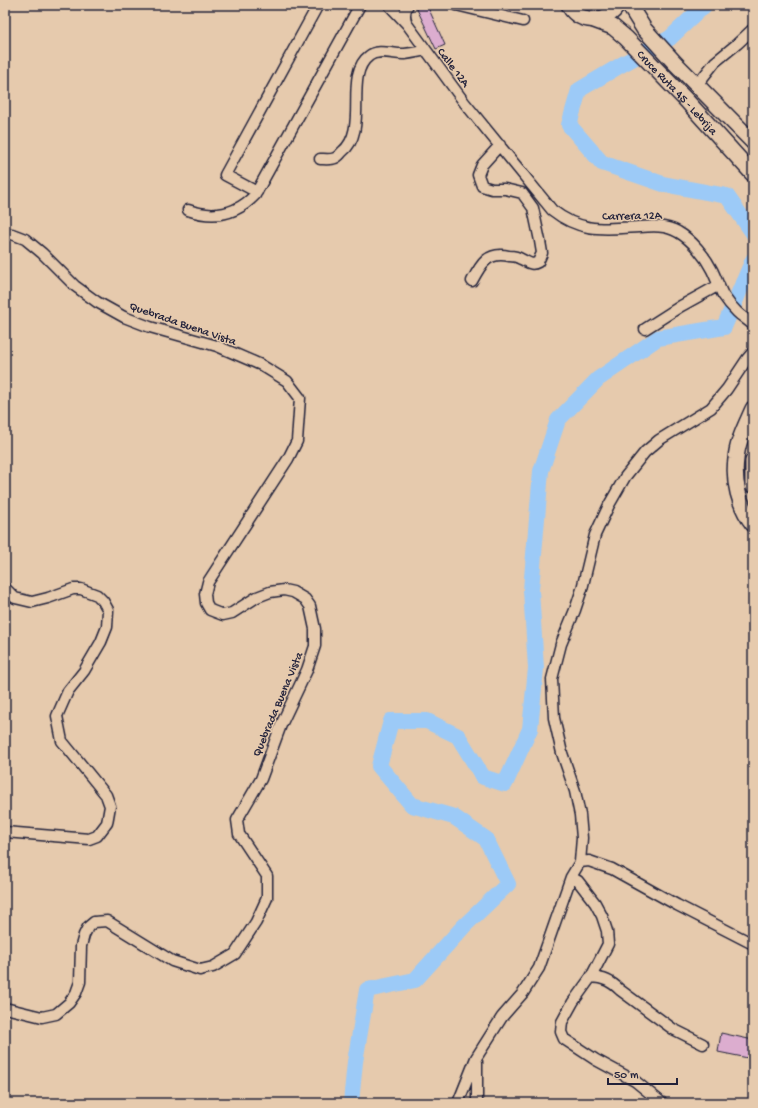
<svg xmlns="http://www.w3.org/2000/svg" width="758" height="1108" font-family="'Gochi Hand',sans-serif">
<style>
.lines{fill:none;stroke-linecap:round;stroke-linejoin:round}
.river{stroke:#9ccaf7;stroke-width:16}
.building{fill:#dcadcf;stroke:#22223b}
.minor-casing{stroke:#22223b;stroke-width:13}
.highway-casing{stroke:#22223b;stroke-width:18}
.minor{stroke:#e6caad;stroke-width:10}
.highway{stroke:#e6caad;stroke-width:15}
.labels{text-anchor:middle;stroke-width:3;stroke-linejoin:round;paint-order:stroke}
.street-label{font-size:12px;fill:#22223b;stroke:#e6caad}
</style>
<rect width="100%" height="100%" fill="#e6caad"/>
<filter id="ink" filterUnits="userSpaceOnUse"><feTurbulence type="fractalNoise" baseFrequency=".025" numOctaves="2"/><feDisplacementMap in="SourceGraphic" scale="8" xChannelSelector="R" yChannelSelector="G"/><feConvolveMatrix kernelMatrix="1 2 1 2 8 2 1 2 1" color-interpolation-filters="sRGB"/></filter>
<g filter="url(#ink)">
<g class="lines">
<!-- river -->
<path class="river" d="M705 5 670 38 621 65 579 90 569 125 602 163 663 184 727 196 753 233
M351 1103 355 1062 367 990 415 980 464 926 508 884 486 839 454 817 412 805 379 766 391 721H427L458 736 483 777 505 784 530 729 536 668 531 590 541 471 558 420 598 379 658 338 724 327 753 260"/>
</g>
<!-- building -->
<path class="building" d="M415 5H427L445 45 436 49Z
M721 1033 753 1040V1059L718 1052Z"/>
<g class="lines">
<!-- minor casing -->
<g class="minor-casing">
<path id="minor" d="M389 5 407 24 464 102 552 210C581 233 604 229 639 227 653 226 665 225 678 232 692 240 705 256 712 270 716 278 719 287 723 295 727 301 732 307 737 312 742 317 748 320 753 325
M456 5 523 21
M407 24C404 17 404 11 408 5
M697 85 715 62 737 44 753 29
M320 159C324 159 331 160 335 158 338 157 340 154 342 152 370 130 343 75 369 56 378 48 394 55 405 54 412 53 419 52 426 50
M257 192 225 175 318 5
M188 210C214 219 236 215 255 195L360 5
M5 235 12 234 25 239 42 253 75 286 97 302 124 317 150 327 217 346 261 365 287 381 300 398 297 441 288 459 208 582 205 594 206 603 210 610 223 615 232 613 257 597 270 592 284 590 293 592 305 599 310 606 315 629V646L307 670 281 725 261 779 237 820 239 834 267 876V898L256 922 235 954 213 967 200 970 172 961 107 921 94 922 88 927 84 935 81 946 80 982 76 993 69 1003 56 1014 42 1017 5 1008
M472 281C481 264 488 251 509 256 513 256 518 257 521 259 528 262 531 266 538 262L542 253 540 241 533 208 522 193 505 189H492L482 186 478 175 482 165 500 145
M645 329 681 306 719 285
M5 588 15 598 32 602 48 598 73 589H81L97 595 103 601 108 610 107 627 101 642 84 671 68 691 57 716 62 741 106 795 110 806 107 823 97 836 89 839 5 832
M580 862 582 838 580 815 575 791 562 753 554 718 552 679 561 644 575 610 582 589 595 535 609 505 625 477 645 452 659 440 711 408 727 389 747 359 753 352
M571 877 578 881 595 903 602 916 607 931 608 944 591 977 573 1002 562 1022 561 1032 564 1039 596 1060 635 1081 662 1103
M591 977C604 978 611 981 620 990L673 1029 703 1044
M477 1062V1103
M458 1103 476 1058 502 1017 523 993 539 968 571 877 580 862 589 861 612 869 677 905 753 944"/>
</g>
<!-- highway casing -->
<g class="highway-casing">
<g id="highway">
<path d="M569 5C576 21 600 24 612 12 615 10 616 7 618 5"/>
<path d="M629 5 644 29 675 63 753 142"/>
<path id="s1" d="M594 20 613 27 626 38 686 100 753 174"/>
<path d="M753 409C746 425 737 442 736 459 733 481 739 506 753 524"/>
<path d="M753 461V485"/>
</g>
</g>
<!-- minor -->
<use href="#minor" class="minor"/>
<!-- highway -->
<use href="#highway" class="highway"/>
</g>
</g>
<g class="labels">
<!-- street labels -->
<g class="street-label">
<text transform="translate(454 67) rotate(53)" y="4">Calle 12A</text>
<text dy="4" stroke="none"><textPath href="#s1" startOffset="112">Cruce Ruta 45 - Lebrija</textPath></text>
<text transform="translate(632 215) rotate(-1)" y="4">Carrera 12A</text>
<text transform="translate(183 323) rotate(19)" y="4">Quebrada Buena Vista</text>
<text transform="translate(277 704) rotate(-67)" y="4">Quebrada Buena Vista</text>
</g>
</g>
<!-- margin -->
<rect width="758" height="1108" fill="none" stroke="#e6caad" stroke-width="20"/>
<rect x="10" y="10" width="738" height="1088" fill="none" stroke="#22223b" stroke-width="1.5" filter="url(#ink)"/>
<!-- scale -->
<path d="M608 1078v6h69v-6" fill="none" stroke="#22223b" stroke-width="2"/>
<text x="614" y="1078" font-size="12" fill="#22223b" stroke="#e6caad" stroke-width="3" paint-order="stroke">50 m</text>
</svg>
